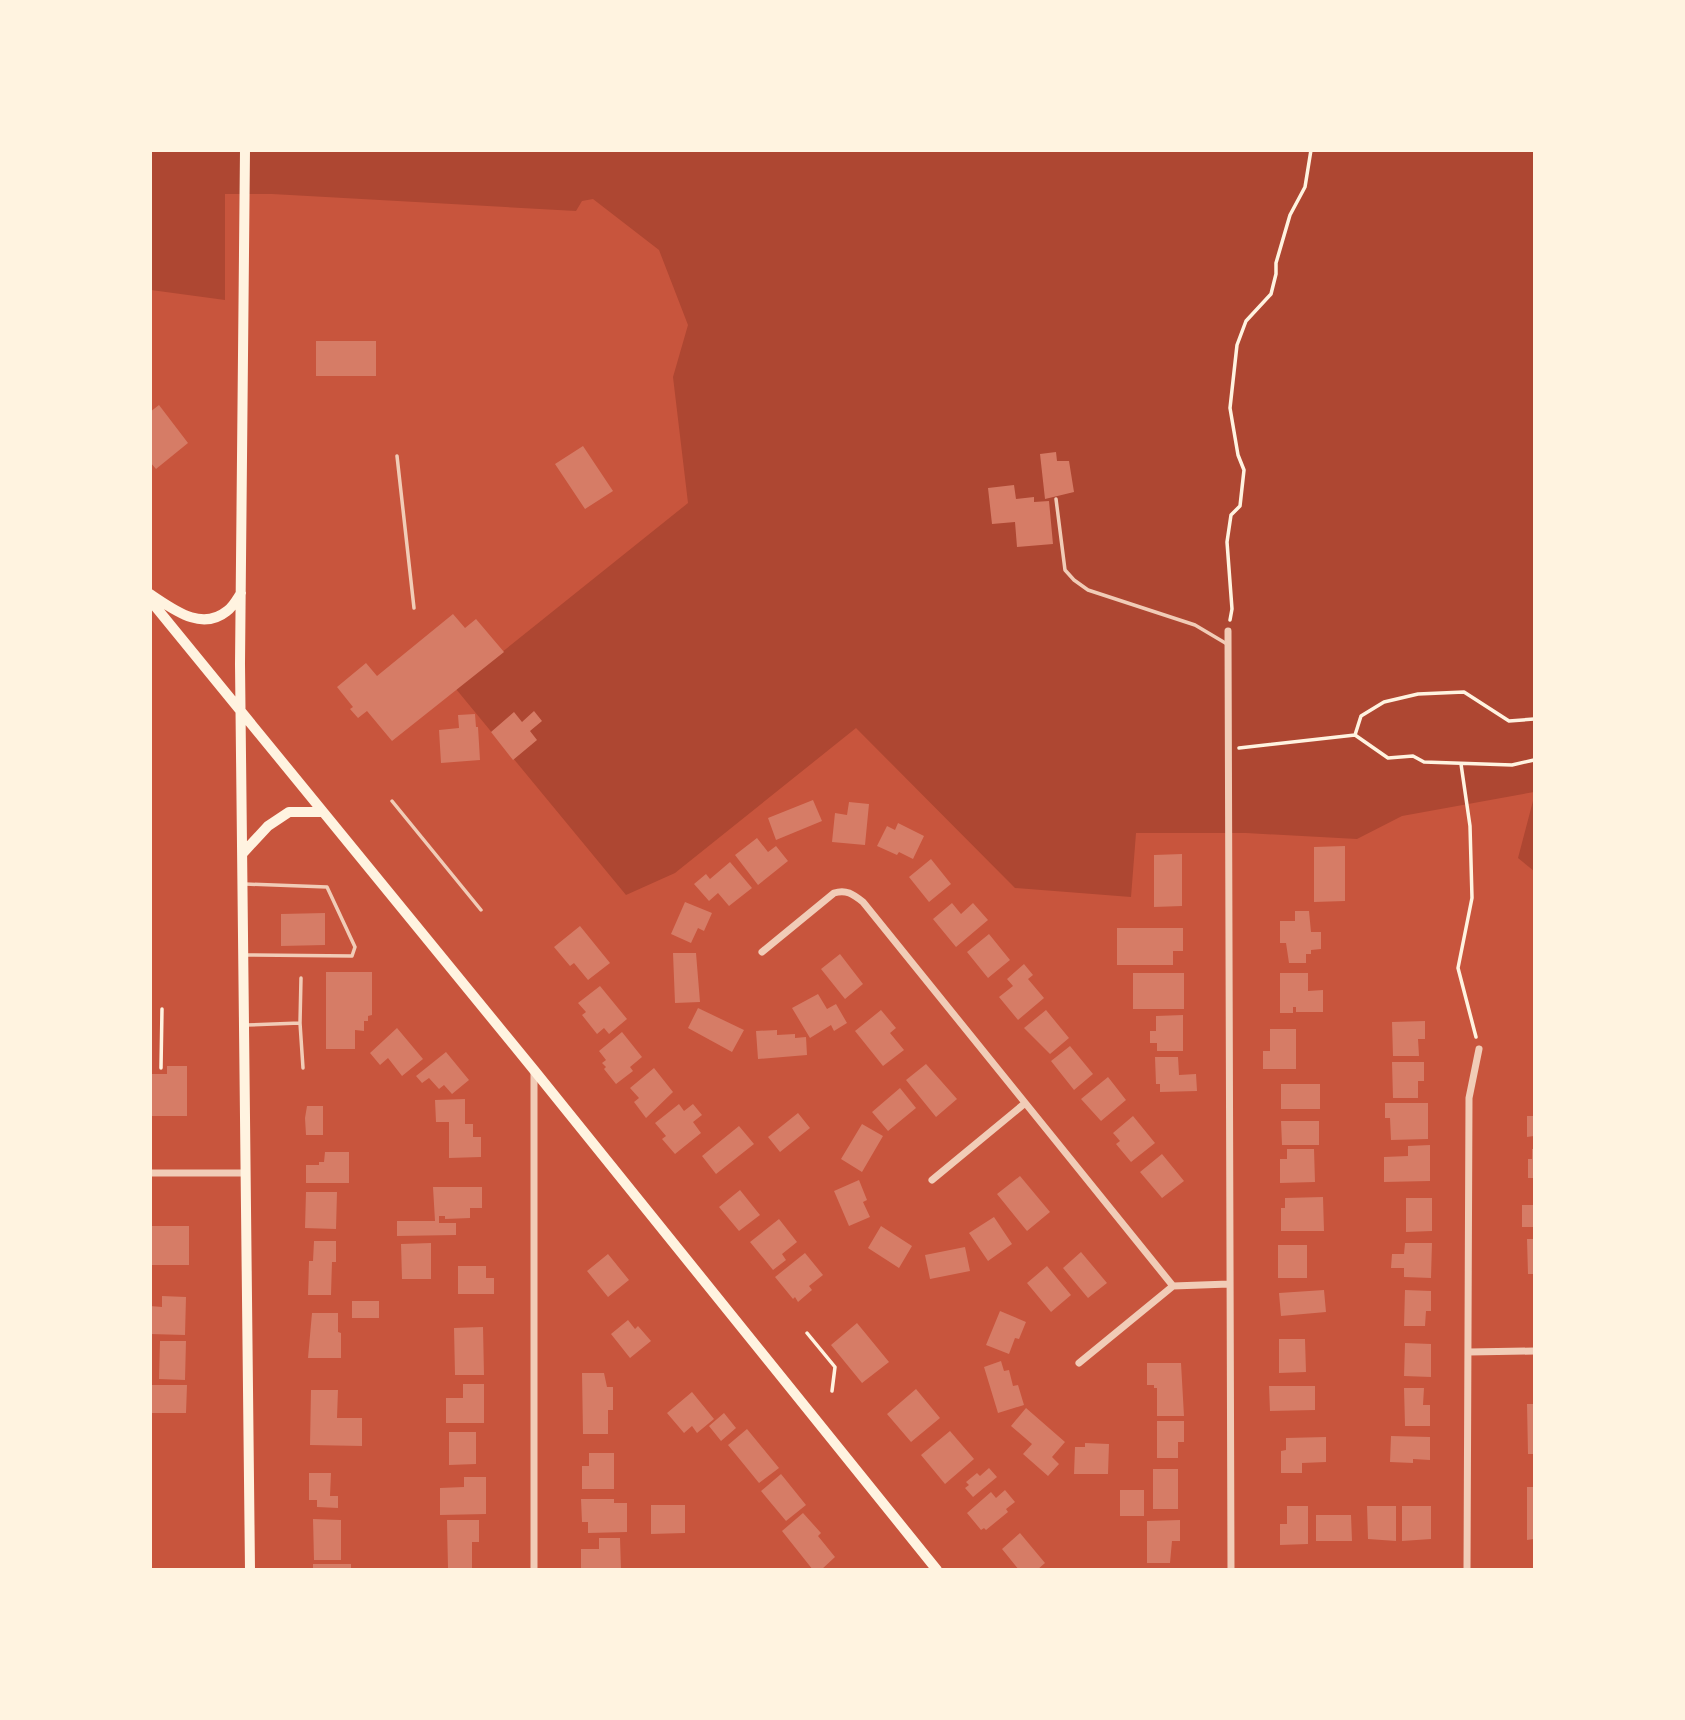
<svg xmlns="http://www.w3.org/2000/svg" width="1685" height="1720" font-family="Lato,sans-serif">
<style>
.green{fill:#ae4732}
.building{fill:#d67c66}
.lines{fill:none;stroke-linecap:round;stroke-linejoin:round}
.path{stroke:#fff3e0;stroke-width:3.5}
.service{stroke:#f1ccb7;stroke-width:3.5}
.minor{stroke:#f1ccb7;stroke-width:7}
.secondary{stroke:#fff3e0;stroke-width:10}
</style>
<rect width="100%" height="100%" fill="#c8553d"/>
<!-- green -->
<path class="green" d="M150 151H1534V792L1402 816 1357 839 1246 833H1136L1131 897 1015 888 856 728 675 873 626 895 456 689 688 503 673 377 688 325 659 250 593 199 582 201 576 211 272 194H225V300L151 290Z
M1534 797V871L1518 858Z"/>
<!-- building -->
<path class="building" d="M316 341H376V376H316Z
M159 405 188 443 156 469 150 462V412Z
M583 446 613 491 585 509 555 464Z
M1056 452 1057 461H1069L1074 492 1045 499 1040 454Z
M1014 485 1016 499 1034 497V502L1049 501 1053 544 1017 547 1015 522 992 524 988 488Z
M453 614 465 628 476 619 504 652 392 741 367 711 358 718 350 709 353 707 337 687 366 663 377 676Z
M534 711 542 721 530 731 537 740 513 760 491 732 514 712 522 722Z
M475 714 476 727H478L480 760 441 763 439 730 459 728 458 715Z
M813 800 822 821 776 840 768 818Z
M849 802 869 804 865 845 832 842 835 813 847 815Z
M898 823 924 836 913 859 899 852 897 855 877 846 887 826 895 830Z
M757 838 768 852 776 846 788 861 758 885 735 855Z
M1345 846V901L1314 902V847Z
M1182 854V906L1154 907V855Z
M931 859 951 884 929 902 909 877Z
M730 862 752 888 729 906 718 893 709 901 694 884 706 874 710 879Z
M685 902 712 913 704 931 698 928 691 943 671 934Z
M952 903 961 914 973 903 988 920 956 947 933 919Z
M1295 911H1309L1311 932H1321V949L1311 950V954H1306V963H1289L1286 943H1280V921H1295Z
M325 913V945L281 946V914Z
M580 926 610 963 588 980 574 963 570 966 554 947Z
M1117 928H1183V951H1173V965H1117Z
M989 934 1010 960 988 978 967 952Z
M673 953H696L700 1002 675 1003Z
M840 954 863 984 845 999 821 969Z
M1024 964 1033 975 1028 979 1044 998 1018 1020 999 997 1013 986 1007 979Z
M326 972H372V1015L368 1016V1021H364V1031L355 1030V1049H326Z
M1133 973H1184V1009H1133Z
M1280 973H1308V991L1323 990V1012H1296V1007H1293V1013H1280Z
M600 986 627 1019 609 1034 604 1028 597 1034 582 1015 586 1012 578 1003Z
M818 994 827 1009 836 1004 847 1023 834 1031 831 1025 810 1038 792 1008Z
M698 1008 744 1030 732 1052 688 1028Z
M881 1010 896 1028 890 1033 904 1050 883 1066 855 1031Z
M1046 1010 1069 1038 1050 1054 1024 1028Z
M1183 1015V1051H1157V1043H1150V1031H1156V1016Z
M1425 1021V1039H1418L1419 1056H1393L1392 1022Z
M397 1028 423 1059 402 1076 388 1058 380 1065 370 1053Z
M1270 1029H1296V1069H1263V1051H1270Z
M777 1030V1035L795 1034V1038L806 1037 807 1055 758 1059 756 1031Z
M622 1032 642 1057 630 1067 633 1071 616 1084 604 1069 606 1067 602 1063 606 1060 599 1051Z
M1070 1046 1093 1074 1074 1090 1051 1061Z
M446 1052 469 1080 452 1094 444 1085 439 1089 429 1078 422 1083 416 1076Z
M1155 1057H1178L1179 1075 1196 1074 1197 1091 1160 1092V1084H1156Z
M1392 1062H1424V1081H1418V1098H1393Z
M926 1064 957 1099 936 1117 906 1080Z
M167 1066H187V1116H150V1074H167Z
M654 1068 673 1092 646 1118 634 1102 639 1098 630 1088Z
M1108 1077 1126 1100 1101 1121 1081 1099Z
M1281 1084H1320V1109H1281Z
M900 1088 916 1108 888 1131 872 1112Z
M465 1099V1124H473V1137H481V1157L449 1158V1122H436L435 1100Z
M1385 1103H1428V1139L1391 1140 1390 1118H1385Z
M679 1104 684 1111 693 1104 702 1115 693 1122 701 1133 675 1154 662 1139 666 1136 655 1123Z
M307 1106H323V1135H306L305 1118Z
M798 1113 810 1128 780 1152 768 1137Z
M1133 1116 1155 1143 1131 1162 1116 1144 1120 1141 1113 1133Z
M1527 1116H1534V1136L1527 1137Z
M1281 1121H1319V1145H1282Z
M862 1124 883 1136 862 1172 841 1159Z
M739 1126 754 1144 716 1174 702 1156Z
M1430 1145V1181L1384 1182V1157L1408 1156V1146Z
M1287 1149H1314L1315 1182 1280 1183V1159H1287Z
M1532 1149H1534V1178H1528V1159H1532Z
M325 1152H349V1183H306V1165H319V1162H324Z
M1162 1154 1184 1181 1162 1198 1140 1172Z
M1020 1176 1050 1212 1027 1231 997 1194Z
M859 1180 867 1200 863 1202 870 1217 849 1226 834 1191Z
M433 1187H482V1208H470V1218L445 1219V1216H439V1223H456V1235L397 1236V1221H435Z
M740 1190 760 1215 739 1231 719 1207Z
M306 1192H337L336 1229 305 1228Z
M1323 1197 1324 1231H1281V1208H1285V1198Z
M1406 1198H1432V1231L1406 1232Z
M1522 1205H1534V1227H1522Z
M994 1217 1012 1244 988 1261 969 1233Z
M779 1219 797 1242 782 1254 786 1260 773 1270 750 1242Z
M150 1226H189V1265H150Z
M881 1226 912 1246 899 1268 868 1248Z
M1527 1239H1534V1274H1528Z
M314 1241H336V1262H332L331 1295H308L309 1261H313Z
M431 1243V1279H402L401 1244Z
M1405 1243H1432L1431 1278 1404 1277V1268H1391L1392 1254H1404Z
M1278 1245H1307V1278H1278Z
M965 1247 970 1271 930 1279 925 1255Z
M1081 1252 1107 1283 1088 1298 1063 1268Z
M805 1253 823 1275 809 1286 812 1290 798 1302 795 1297 793 1299 775 1277Z
M608 1254 629 1280 608 1297 587 1271Z
M458 1266H486V1278H494V1294H458Z
M1047 1266 1071 1295 1051 1312 1027 1283Z
M1324 1290 1326 1312 1281 1316 1279 1293Z
M1405 1290 1431 1291V1311H1426L1425 1326H1404Z
M162 1296 186 1297 185 1335 150 1334V1306L162 1307Z
M352 1301H379V1318H352Z
M1000 1311 1026 1322 1019 1339 1015 1338 1009 1354 986 1345Z
M312 1313H338V1332L341 1333V1358H308Z
M628 1320 635 1329 638 1326 651 1341 630 1358 611 1334Z
M857 1323 889 1362 862 1383 831 1345Z
M483 1327 484 1375H455L454 1328Z
M1279 1339H1305L1306 1372 1279 1373Z
M160 1341H186L185 1380 159 1379Z
M1405 1343 1431 1344V1377L1404 1376Z
M1001 1361 1004 1371 1009 1370 1013 1386 1018 1385 1024 1405 998 1413 984 1367Z
M1147 1363H1181L1184 1416H1157V1388H1154V1385H1147Z
M582 1373H604L607 1387H613V1410H608V1434H583Z
M463 1384H484V1423H446V1398H463Z
M150 1385H187L186 1413H150Z
M1269 1386H1315V1410L1270 1411Z
M1404 1388H1424L1423 1405H1430V1426H1405Z
M916 1389 940 1418 911 1442 887 1414Z
M311 1390H338L337 1418H362V1446L310 1445Z
M692 1392 714 1419 697 1433 692 1426 684 1433 667 1413Z
M1527 1404H1534V1454H1528Z
M1026 1408 1065 1442 1052 1457 1059 1464 1048 1476 1023 1454 1032 1444 1011 1426Z
M724 1413 736 1428 721 1441 709 1426Z
M1157 1421H1184V1442H1178V1458H1157Z
M747 1429 779 1468 759 1483 728 1445Z
M950 1431 974 1459 945 1484 921 1455Z
M449 1432H476V1464L449 1465Z
M1391 1436 1430 1437V1460L1413 1459V1463L1390 1462Z
M1326 1437V1462L1302 1463V1473H1281V1451L1286 1450V1438Z
M1085 1443 1109 1444 1108 1474H1074L1075 1447H1085Z
M589 1453H614V1489H582V1466H589Z
M989 1468 997 1477 973 1497 965 1488 969 1485 966 1482 977 1473 980 1476Z
M1153 1469H1178V1509H1153Z
M309 1473H331L330 1496H338V1508L317 1507V1500H309Z
M781 1474 806 1505 786 1521 761 1491Z
M464 1477H486V1514L440 1515V1488L464 1487Z
M1527 1487H1534V1539L1527 1540Z
M1005 1490 1015 1502 1006 1509 1008 1512 986 1530 984 1528 981 1530 967 1513 991 1492 996 1498Z
M1120 1490H1144V1516H1120Z
M581 1499H614V1503H627V1532L588 1533V1522H582Z
M651 1505H685V1533L651 1534Z
M1287 1506H1308V1544L1280 1545V1524H1287Z
M1367 1506H1396V1541L1368 1539Z
M1402 1506H1431V1539L1402 1541Z
M803 1513 821 1533 818 1536 835 1557 821 1570H813L782 1531Z
M1316 1515H1351L1352 1541H1316Z
M313 1519 341 1520V1560H314Z
M447 1520H479V1542H472V1568H448Z
M1180 1520V1541H1172L1170 1563H1147V1521Z
M1020 1533 1045 1563 1037 1570H1019L1002 1549Z
M599 1538H620L621 1570H581V1549H599Z
M313 1564H351V1570H313Z"/>
<g class="lines">
<!-- path -->
<path class="path" d="M1230 620 1232 609 1227 542 1231 515 1240 506 1244 470 1238 455 1230 408 1237 345 1246 321 1271 294 1276 274V263L1290 215 1305 187 1311 150
M1355 735 1388 758 1413 756 1424 762 1512 765 1534 760
M1239 748 1355 735 1361 716 1384 702 1418 694 1464 692 1509 721 1534 719
M1461 764 1470 826 1472 898 1458 968 1476 1037
M161 1068 162 1009
M807 1333 835 1367 832 1391"/>
<!-- service -->
<path class="service" d="M397 456 414 608
M1056 499 1065 570 1074 580 1088 590 1195 625 1227 644
M392 801 481 910
M244 955 352 956 355 947 327 887 245 884
M300 1023 303 1068
M246 1025 300 1023 301 978"/>
<!-- minor -->
<path class="minor" d="M1228 631 1231 1570
M762 952 834 893C846 889 853 894 863 902L1173 1286
M150 1173H246
M932 1180 1024 1104
M1173 1286 1229 1284
M1469 1352 1534 1351
M1079 1363 1173 1286
M534 1570V1070
M1467 1570 1469 1098 1479 1049"/>
<!-- secondary -->
<path class="secondary" d="M245 150 240 664 250 1570
M150 594C173 609 201 632 227 611 233 607 237 599 241 593
M150 600 534 1070 937 1570
M243 853 268 826 289 812H323"/>
</g>
<!-- border -->
<rect width="1685" height="1720" fill="none" stroke="#fff3e0" stroke-width="304"/>
</svg>
